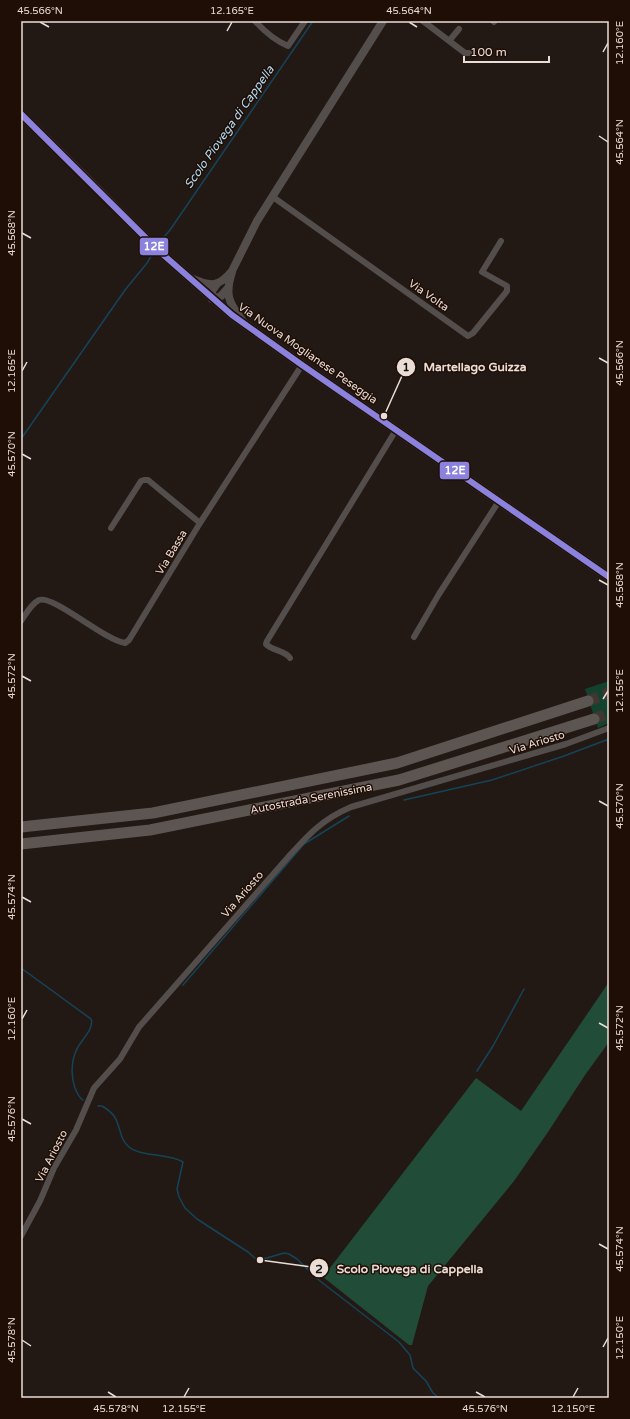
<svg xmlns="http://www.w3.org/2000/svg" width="630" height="1419" font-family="'Varela Round',sans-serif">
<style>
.green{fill:#13432f}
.forest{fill:#214d38}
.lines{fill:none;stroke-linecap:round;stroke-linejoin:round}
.stream{stroke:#14445a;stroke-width:1.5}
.motorway-tunnel{stroke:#413631;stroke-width:11;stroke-dasharray:11 5.5;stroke-linecap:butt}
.minor{stroke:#534e4c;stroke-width:6}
.tertiary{stroke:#534e4c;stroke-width:8}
.secondary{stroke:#56514f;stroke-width:9}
.motorway{stroke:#5c5551;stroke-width:11}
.bus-1-casing{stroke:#1f0e06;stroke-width:9}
.bus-1{stroke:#8b82de;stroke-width:6}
.ticks{fill:none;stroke:#eaddd6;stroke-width:1.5}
.labels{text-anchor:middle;stroke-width:3;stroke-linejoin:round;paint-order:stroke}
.street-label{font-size:11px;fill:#eaddd6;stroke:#1f0e06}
.water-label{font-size:12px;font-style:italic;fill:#afdcf5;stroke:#1f0e06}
.leader{fill:none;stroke:#eaddd6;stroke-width:1.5}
.callout-dot{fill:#eaddd6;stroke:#1f0e06;stroke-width:1.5}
.mark-label{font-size:12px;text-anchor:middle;font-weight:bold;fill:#111}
.callout-label{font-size:12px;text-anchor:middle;font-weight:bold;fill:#eaddd6;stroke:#1f0e06;stroke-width:3;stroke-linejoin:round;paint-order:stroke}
.line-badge{stroke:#1f0e06;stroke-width:1.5}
.badge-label{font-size:11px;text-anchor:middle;font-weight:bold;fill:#fff}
.neatline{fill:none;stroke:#eaddd6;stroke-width:1.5}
.ticks-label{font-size:10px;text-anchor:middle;fill:#eaddd6}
</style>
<rect width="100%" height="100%" fill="#231914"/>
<!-- green -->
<path class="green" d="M609 681V723L598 728 585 689Z"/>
<!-- forest -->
<path class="forest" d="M609 982V1042L585 1075 548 1132 514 1181 428 1286 412 1345H409L323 1277 476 1078 521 1111Z"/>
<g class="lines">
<!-- stream -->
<path class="stream" d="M160 244 163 238 170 230 313 21
M21 439 125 290 147 263 153 253
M404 800 492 780 564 756 609 739
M21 968 91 1019C95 1029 79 1042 76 1051 71 1062 71 1077 75 1088 77 1093 79 1098 83 1100
M183 985 304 844 349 816
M477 1071 493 1046 524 989
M98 1106H102C107 1109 111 1112 114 1116 121 1126 119 1139 129 1147 141 1157 168 1153 183 1162L177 1189 179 1197 185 1208 197 1219 248 1252 256 1259 260 1260 284 1253 289 1254 297 1259 320 1281 399 1342 410 1355 413 1368 426 1381 433 1393 439 1398"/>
<!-- motorway-tunnel -->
<path class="motorway-tunnel" d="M588 701 609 693
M594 719 609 713"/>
<!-- minor -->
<path class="minor" d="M255 21C264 31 276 41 288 46L305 21
M423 21 465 53H471
M493 21 494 22
M449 41 459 29
M273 197 468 336 473 333 507 291V286L482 272 501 241
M111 528 141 481 144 480H148L200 523
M21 621C25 615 32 603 39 600 54 595 104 640 125 643L129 640 200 523 302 365
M414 637 439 594 499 501
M290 658C285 650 272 651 266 644L267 641 396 430
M21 1236 40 1201 54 1168 76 1130 94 1088 120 1059 139 1027 290 855C310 833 323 819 351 807L566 744 609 728"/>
<!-- tertiary -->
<path class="tertiary" d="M232 272C225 294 228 302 242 320
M193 279C211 287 219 287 232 271L257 221 383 21
M217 284 212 291V299L221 296 228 288"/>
<!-- secondary -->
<path class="secondary" d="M21 114 86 178 159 251 232 315 302 365 609 577"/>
<!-- motorway -->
<path class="motorway" d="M21 827 153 813 397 763 588 701
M21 844 150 830 399 780 594 719"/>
<!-- bus-1 casing -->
<g class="bus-1-casing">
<path id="bus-1" d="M21 114 159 251 232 315 302 365 609 577"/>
</g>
<!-- bus-1 -->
<use href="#bus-1" class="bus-1"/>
</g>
<!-- ticks -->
<path class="ticks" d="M40 22 49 27M409 22 417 27M227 31 232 22M603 52 608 43M599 136 608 142M22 233 31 238M599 358 608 363M22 371 27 362M22 454 31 459M599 580 608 585M22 676 31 681M603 699 608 691M599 801 608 806M22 897 31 902M22 1019 27 1010M599 1023 608 1028M22 1119 31 1124M599 1244 608 1249M22 1340 31 1346M603 1347 608 1338M108 1392 116 1397M476 1392 485 1397M184 1397 189 1388M573 1397 578 1388"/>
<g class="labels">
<!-- street labels -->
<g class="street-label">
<text transform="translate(429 295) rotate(35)" y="4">Via Volta</text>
<text transform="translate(308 353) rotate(35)" y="4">Via Nuova Moglianese Peseggia</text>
<text transform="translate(171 552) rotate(-59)" y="4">Via Bassa</text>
<text transform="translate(537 742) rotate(-17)" y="4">Via Ariosto</text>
<text transform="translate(311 798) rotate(-11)" y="4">Autostrada Serenissima</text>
<text transform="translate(242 894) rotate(-49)" y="4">Via Ariosto</text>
<text transform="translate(51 1156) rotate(-63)" y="4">Via Ariosto</text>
</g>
<!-- water labels -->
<g class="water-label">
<text transform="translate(229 127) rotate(-55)" y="4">Scolo Piovega di Cappella</text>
</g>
</g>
<!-- callouts -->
<path class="leader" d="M384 416L406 367M260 1260L319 1268"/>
<g class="callout-dot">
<circle cx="384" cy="416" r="4"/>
<circle cx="260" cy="1260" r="4"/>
<circle cx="406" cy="367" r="10"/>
<circle cx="319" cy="1268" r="10"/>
</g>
<g class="mark-label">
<text x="406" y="371">1</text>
<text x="319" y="1273">2</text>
</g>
<g class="callout-label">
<text x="475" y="371">Martellago Guizza</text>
<text x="410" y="1273">Scolo Piovega di Cappella</text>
</g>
<g class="line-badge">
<rect x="139" y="237" width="30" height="19" rx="4" fill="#8b82de"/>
<rect x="439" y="461" width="31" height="19" rx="4" fill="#8b82de"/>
</g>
<g class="badge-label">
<text x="154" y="250">12E</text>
<text x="455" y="474">12E</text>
</g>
<!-- border -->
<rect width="630" height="1419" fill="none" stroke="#1f0e06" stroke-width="44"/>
<!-- scale -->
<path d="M464 56v6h85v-6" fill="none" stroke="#eaddd6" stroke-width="2"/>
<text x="470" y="56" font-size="12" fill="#eaddd6" stroke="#1f0e06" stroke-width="3" paint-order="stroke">100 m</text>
<rect x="22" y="22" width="586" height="1375" class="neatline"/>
<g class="ticks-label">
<text x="40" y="14">45.566°N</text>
<text x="232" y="14">12.165°E</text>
<text x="409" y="14">45.564°N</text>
<text transform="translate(619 43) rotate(-90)" y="4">12.160°E</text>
<text transform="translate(619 142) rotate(-90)" y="4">45.564°N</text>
<text transform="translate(11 233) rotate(-90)" y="4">45.568°N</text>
<text transform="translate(619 363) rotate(-90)" y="4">45.566°N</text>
<text transform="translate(11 371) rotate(-90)" y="4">12.165°E</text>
<text transform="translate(11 454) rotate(-90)" y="4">45.570°N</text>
<text transform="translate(619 585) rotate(-90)" y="4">45.568°N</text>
<text transform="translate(11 676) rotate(-90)" y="4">45.572°N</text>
<text transform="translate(619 691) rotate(-90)" y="4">12.155°E</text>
<text transform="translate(619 806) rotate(-90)" y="4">45.570°N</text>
<text transform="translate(11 897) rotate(-90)" y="4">45.574°N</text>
<text transform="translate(11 1019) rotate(-90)" y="4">12.160°E</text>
<text transform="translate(619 1028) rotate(-90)" y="4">45.572°N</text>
<text transform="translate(11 1119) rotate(-90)" y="4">45.576°N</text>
<text transform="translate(619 1249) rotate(-90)" y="4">45.574°N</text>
<text transform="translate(619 1338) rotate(-90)" y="4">12.150°E</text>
<text transform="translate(11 1340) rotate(-90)" y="4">45.578°N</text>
<text x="116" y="1412">45.578°N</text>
<text x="184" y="1412">12.155°E</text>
<text x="485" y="1412">45.576°N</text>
<text x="573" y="1412">12.150°E</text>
</g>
</svg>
